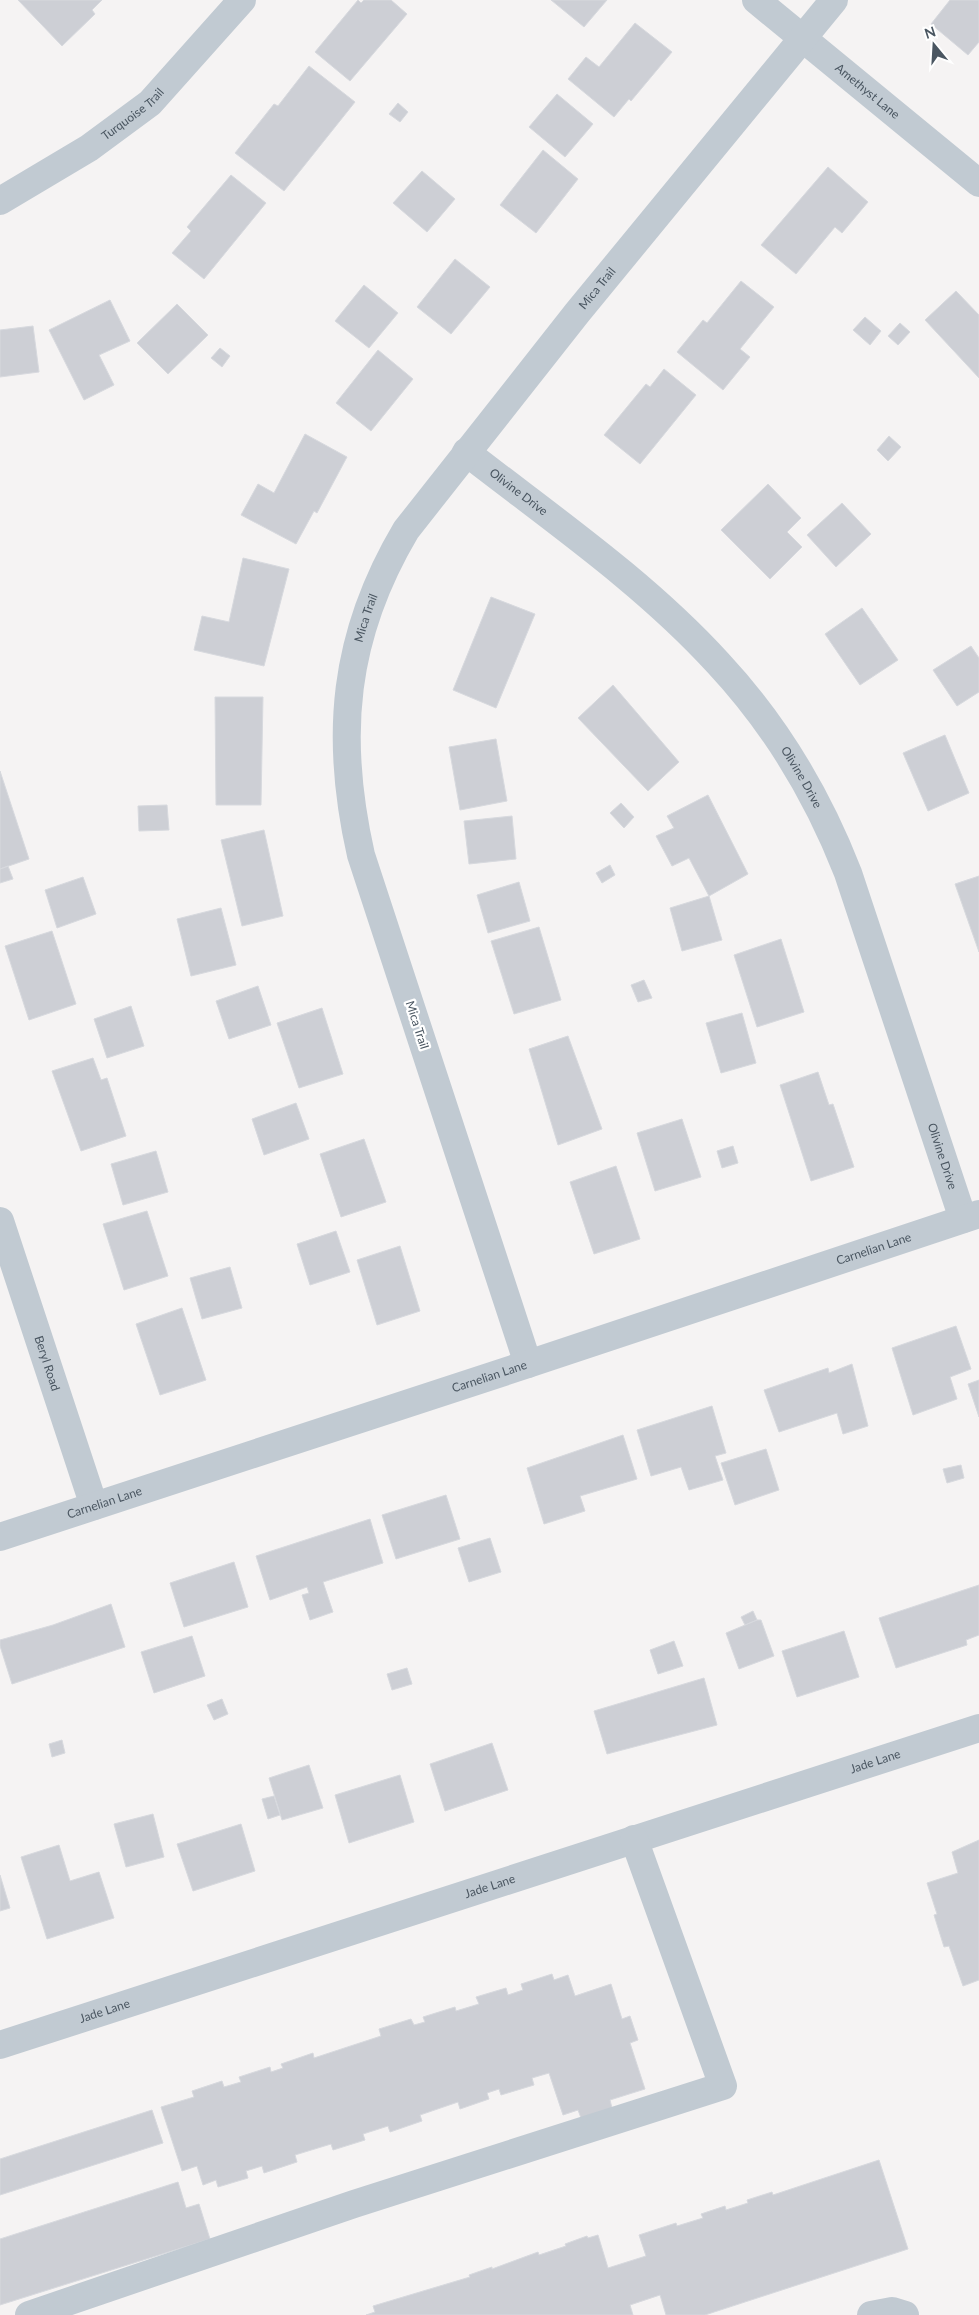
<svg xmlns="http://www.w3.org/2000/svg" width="979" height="2315" font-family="Lato,sans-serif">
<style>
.building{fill:#cdcfd5;stroke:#d7d9de}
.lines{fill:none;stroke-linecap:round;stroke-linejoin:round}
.minor{stroke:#c1cad2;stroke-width:28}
.labels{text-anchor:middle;stroke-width:4.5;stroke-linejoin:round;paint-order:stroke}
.street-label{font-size:12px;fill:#4a5661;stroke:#fff}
</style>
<rect width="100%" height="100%" fill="#f5f3f3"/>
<!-- building -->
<path class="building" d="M18 0H102L92 10 95 14 62 46Z
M358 0 361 3 364 0H391L407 14 350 81 315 52Z
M551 0H607L584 27Z
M950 0H979V42L968 55 931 24Z
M635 23 672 52 631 101 629 99 614 117 568 79 586 57 599 67Z
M309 66 355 102 284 191 235 153 274 104 278 106Z
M557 94 593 124 565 157 529 127Z
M398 103 408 112 400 122 389 114Z
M543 150 578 179 536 233 500 205Z
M828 167 868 202 842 233 835 227 796 274 761 245Z
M422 171 455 199 427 232 393 203Z
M231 175 266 203 204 279 172 253 191 231 187 227Z
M455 259 490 287 451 334 417 307Z
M741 281 774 307 740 349 750 357 723 390 677 352 703 320 707 323Z
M364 285 398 313 369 348 335 321Z
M956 291 979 315V378L925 320Z
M110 300 130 341 99 355 114 385 84 400 49 330Z
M177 304 208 335 168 374 137 343Z
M865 317 881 331 870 345 853 330Z
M900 323 910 332 898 345 888 336Z
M33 326 39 372 0 377V330Z
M220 348 230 356 222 367 211 358Z
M378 350 413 379 371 431 336 403Z
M664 369 696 395 640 464 604 435 646 384 650 387Z
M305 434 347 457 317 513 314 511 296 544 241 515 258 484 274 493Z
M889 436 901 447 888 461 877 450Z
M768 484 801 518 787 532 802 547 770 579 721 530Z
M842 503 871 534 836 567 807 535Z
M243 558 289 569 264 666 194 650 202 616 229 622Z
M491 597 535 614 496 708 453 690Z
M862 608 898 660 860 685 825 634Z
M971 646 979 658V692L957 706 933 670Z
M613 685 679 762 648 791 578 718Z
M215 697H263L261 805H216Z
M945 735 969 793 928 811 903 753Z
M496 739 507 801 460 810 449 747Z
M0 771 29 859 0 869Z
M708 795 748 874 709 896 689 858 672 866 656 836 674 828 667 816Z
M621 803 634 817 624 828 610 813Z
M167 805 169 830 139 831 138 806Z
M512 816 516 859 469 864 464 821Z
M264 830 283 916 242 926 221 840Z
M610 865 615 875 602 883 596 873Z
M8 866 13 879 0 883V869Z
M979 876V952L955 884Z
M83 877 96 914 57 928 45 890Z
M519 882 530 921 488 933 477 895Z
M709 896 722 940 682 951 670 908Z
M221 908 236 965 191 976 177 919Z
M539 927 561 1000 514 1014 491 941Z
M52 931 76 1004 29 1020 5 946Z
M781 939 804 1012 757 1027 734 955Z
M644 980 652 998 638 1002 631 985Z
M258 986 271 1025 229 1039 216 1001Z
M131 1006 144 1046 107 1058 94 1019Z
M322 1008 343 1074 299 1088 277 1023Z
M742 1013 756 1063 721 1073 706 1023Z
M568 1036 602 1129 558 1145 529 1049Z
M93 1058 101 1080 107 1078 126 1136 81 1151 52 1071Z
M818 1072 829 1105 833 1104 854 1167 811 1181 780 1085Z
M296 1103 309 1139 264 1155 252 1119Z
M682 1119 701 1177 655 1191 637 1133Z
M364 1139 386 1202 341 1217 320 1154Z
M733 1146 738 1163 722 1168 717 1151Z
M156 1151 168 1192 123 1205 111 1164Z
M616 1166 640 1239 594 1254 570 1182Z
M147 1211 168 1276 124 1290 103 1224Z
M336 1231 350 1272 310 1285 297 1244Z
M400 1246 420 1311 377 1325 357 1260Z
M230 1267 242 1308 202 1319 190 1278Z
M182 1308 206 1380 160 1395 136 1324Z
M956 1326 971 1369 950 1377 957 1399 913 1415 892 1348Z
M852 1364 868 1426 843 1434 837 1413 779 1432 764 1390 828 1368 829 1373Z
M979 1380V1417L968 1384Z
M712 1406 726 1453 715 1456 723 1480 689 1490 681 1467 651 1476 637 1430Z
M623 1435 637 1479 580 1496 585 1511 544 1524 527 1468Z
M766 1449 779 1490 735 1505 721 1463Z
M961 1465 964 1478 947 1483 943 1469Z
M446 1495 460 1539 396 1559 382 1515Z
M370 1519 383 1563 323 1582 333 1612 310 1620 302 1595 309 1593 307 1587 270 1600 256 1556Z
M490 1538 501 1572 469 1582 458 1548Z
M234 1562 248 1607 184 1627 170 1583Z
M979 1585V1635L966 1640 967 1645 896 1668 879 1618Z
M111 1604 125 1647 12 1684 0 1646V1640L53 1625Z
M753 1611 757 1620 745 1625 741 1617Z
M757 1620H761L774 1656 739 1669 726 1633Z
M844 1631 859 1677 797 1697 782 1651Z
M192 1636 205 1676 154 1693 141 1652Z
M674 1641 683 1666 658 1674 650 1650Z
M407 1668 412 1684 392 1690 387 1674Z
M704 1678 717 1725 607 1754 594 1711Z
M222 1699 228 1714 214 1720 207 1705Z
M62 1740 65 1753 52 1757 49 1744Z
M492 1743 508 1790 445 1811 430 1764Z
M309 1765 323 1808 282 1820 269 1778Z
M400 1775 414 1822 349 1843 335 1795Z
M274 1796 280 1815 268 1819 262 1799Z
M153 1814 164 1857 126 1867 114 1824Z
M241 1824 255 1871 193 1891 177 1844Z
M979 1840V1980L963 1986 949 1946 944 1947 934 1915 937 1914 927 1883 958 1873 952 1852Z
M59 1845 70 1881 99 1872 114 1918 47 1939 21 1857Z
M0 1875 10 1908 0 1911Z
M552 1974 554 1980 568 1975 575 1996 611 1984 622 2019 630 2016 638 2040 630 2043 645 2089 610 2100 612 2108 581 2118 578 2110 563 2115 549 2073 532 2078 534 2085 501 2095 499 2089 487 2093 489 2099 460 2109 458 2102 420 2115 422 2121 390 2132 388 2126 363 2134 365 2140 333 2150 331 2144 295 2155 297 2162 264 2173 262 2166 246 2171 248 2178 218 2187 216 2180 203 2185 197 2166 182 2171 161 2107 194 2097 192 2091 222 2081 224 2087 241 2082 239 2077 270 2067 271 2072 283 2068 281 2064 313 2053 314 2058 381 2036 379 2029 411 2019 414 2025 425 2022 423 2017 455 2007 456 2011 479 2004 476 1997 506 1988 508 1995 523 1990 521 1984Z
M152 2110 163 2143 0 2195V2159Z
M879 2160 908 2249 705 2315H666L660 2295 630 2305 633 2315H366L375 2312 373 2306 470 2277 469 2275 492 2267V2269L538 2252 539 2255 566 2246 565 2244 587 2236 588 2238 598 2235 608 2268 646 2256 639 2235 676 2223 677 2226 703 2218 701 2214 725 2206 726 2210 748 2203 747 2200 772 2192 773 2195Z
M178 2182 186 2208 199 2204 210 2239 0 2305V2239Z"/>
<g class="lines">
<!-- minor -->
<g class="minor">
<path id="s1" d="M756 0 979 183"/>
<path id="s2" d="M0 201 89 148 150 103 242 0"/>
<path id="s3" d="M466 452C552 519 644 582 718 663 774 723 818 796 848 873L963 1219"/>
<path id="s4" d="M0 1221 94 1506"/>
<path id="s5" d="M528 1364 361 855C334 736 343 636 406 530L577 313 834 0"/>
<path id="s6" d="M0 1537 528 1364 979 1214"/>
<path id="s7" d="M0 2045 979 1728"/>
<path d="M29 2315 354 2204 723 2086 634 1839"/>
<path d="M871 2315 892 2311 905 2315"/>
</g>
</g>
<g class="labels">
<!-- street labels -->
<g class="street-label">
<text dy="4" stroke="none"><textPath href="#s1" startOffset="144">Amethyst Lane</textPath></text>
<text dy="4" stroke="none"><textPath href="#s2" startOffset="159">Turquoise Trail</textPath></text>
<text dy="4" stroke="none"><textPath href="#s5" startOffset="1181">Mica Trail</textPath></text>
<text dy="4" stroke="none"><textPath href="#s3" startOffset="66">Olivine Drive</textPath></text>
<text dy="4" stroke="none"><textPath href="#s5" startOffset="776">Mica Trail</textPath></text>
<text dy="4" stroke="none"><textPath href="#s3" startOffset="471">Olivine Drive</textPath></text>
<text transform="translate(417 1025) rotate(72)" y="4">Mica Trail</text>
<text dy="4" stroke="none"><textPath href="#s3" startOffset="876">Olivine Drive</textPath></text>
<text dy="4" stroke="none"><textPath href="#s6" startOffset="920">Carnelian Lane</textPath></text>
<text dy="4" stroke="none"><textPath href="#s4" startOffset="150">Beryl Road</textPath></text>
<text dy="4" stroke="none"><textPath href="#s6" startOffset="515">Carnelian Lane</textPath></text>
<text dy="4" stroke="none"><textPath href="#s6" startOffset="110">Carnelian Lane</textPath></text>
<text dy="4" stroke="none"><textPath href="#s7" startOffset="920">Jade Lane</textPath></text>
<text dy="4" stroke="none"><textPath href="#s7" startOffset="515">Jade Lane</textPath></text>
<text dy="4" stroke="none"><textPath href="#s7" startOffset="110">Jade Lane</textPath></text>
</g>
</g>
<!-- north arrow -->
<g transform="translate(934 45) rotate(342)" stroke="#ffffff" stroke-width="4" paint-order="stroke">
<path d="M0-4L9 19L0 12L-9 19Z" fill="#4a5661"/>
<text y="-8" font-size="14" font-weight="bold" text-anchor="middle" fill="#4a5661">N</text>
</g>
</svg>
